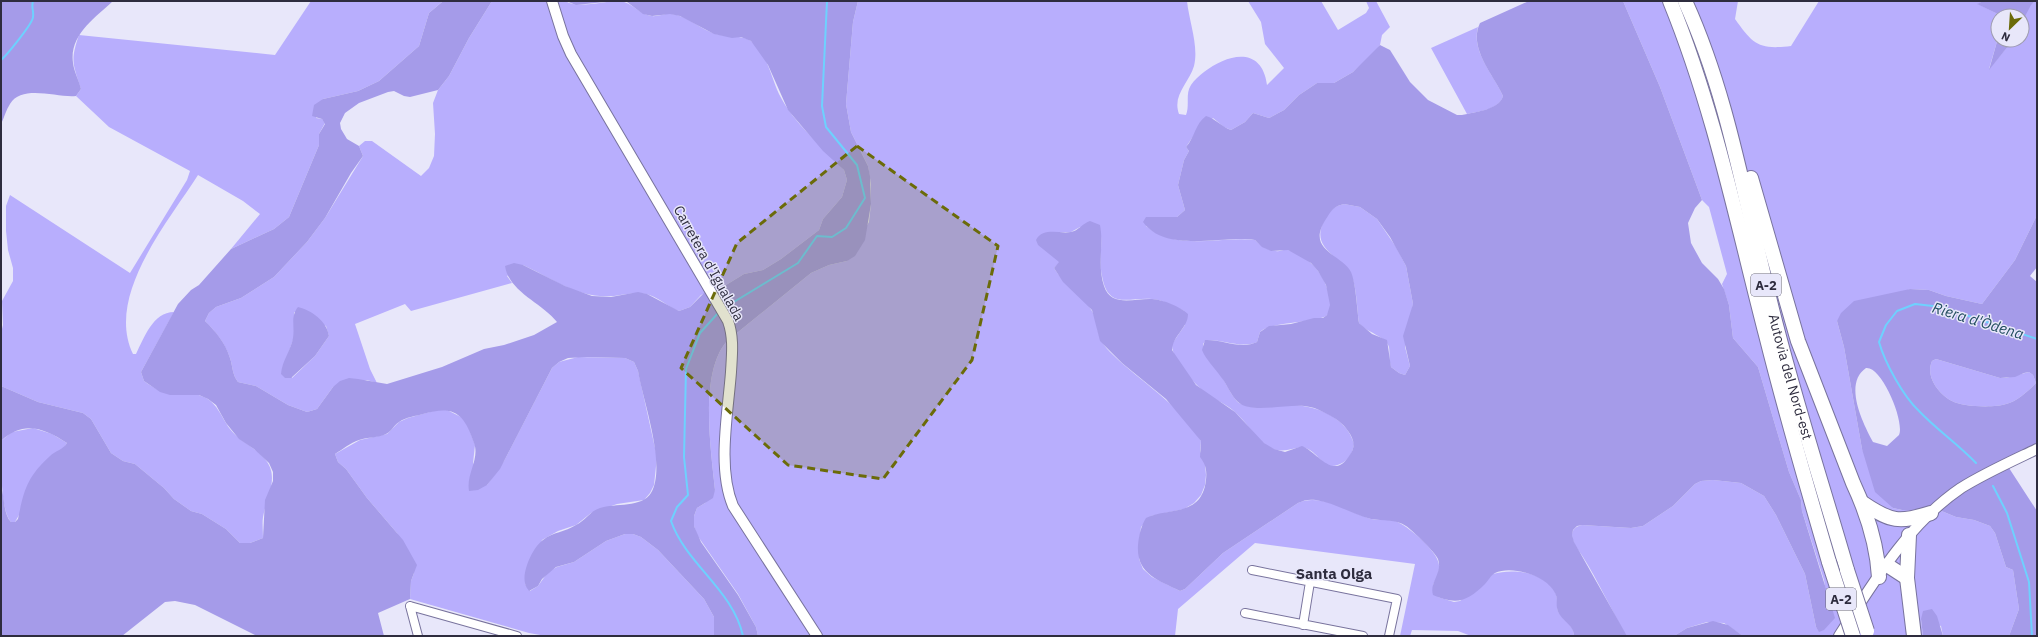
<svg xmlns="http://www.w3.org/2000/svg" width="2038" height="637" font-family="'IBM Plex Sans',sans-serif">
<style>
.green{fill:#b8aefd;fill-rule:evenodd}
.forest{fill:#a59be9;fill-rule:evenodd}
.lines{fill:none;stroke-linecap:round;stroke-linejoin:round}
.stream{stroke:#6ed1fe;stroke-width:2}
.minor-casing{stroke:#78739d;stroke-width:10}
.tertiary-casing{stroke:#78739d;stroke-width:12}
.motorway-casing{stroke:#78739d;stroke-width:16}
.minor{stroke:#fff;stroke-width:8}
.tertiary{stroke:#fff;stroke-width:10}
.motorway{stroke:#fff;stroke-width:14}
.motorway-bridge-casing{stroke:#78739d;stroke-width:16;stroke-linecap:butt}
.motorway-bridge{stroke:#fff;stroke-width:14}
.marked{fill:#6b6b09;fill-opacity:0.2;stroke:#6b6b09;stroke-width:3;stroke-dasharray:8 5;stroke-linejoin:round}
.labels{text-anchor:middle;stroke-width:3;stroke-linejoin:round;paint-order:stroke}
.shield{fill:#e8e7fa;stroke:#666476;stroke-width:1}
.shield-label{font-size:13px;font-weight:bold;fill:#2e2c3e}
.street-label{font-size:14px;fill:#2e2c3e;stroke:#e8e7fa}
.water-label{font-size:15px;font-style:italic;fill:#234d60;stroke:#e8e7fa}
.neighbourhood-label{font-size:15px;font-weight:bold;fill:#2e2c3e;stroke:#e8e7fa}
</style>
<rect width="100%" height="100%" fill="#e8e7fa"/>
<!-- green -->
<path class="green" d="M311 1H443L429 13 419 46 379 81 358 91 323 99 316 118 322 119 325 123 319 134V145L289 217 274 229 231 249 260 214 243 201 198 175C168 222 105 296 133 354H136C144 338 153 312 174 312L141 372 144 381C155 389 165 395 180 395 187 395 194 393 201 396 217 401 221 417 230 429 239 441 253 446 263 457 281 475 267 495 263 517 262 523 263 531 263 538L250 543H240L226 529 202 514 191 511 174 499 164 488 135 464 123 461 111 453 91 419 83 413 38 402 1 386V333L3 325 2 301 13 281V268L8 250 6 231V206L10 195 130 273 187 180 190 171 109 127 76 96 81 89C73 64 70 61 79 35L275 55Z
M492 1H566C575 9 606 1 619 1 632 2 639 14 651 16 658 17 665 13 672 14 688 16 701 30 716 34 727 37 742 35 751 41 767 53 771 77 779 94 794 124 822 146 844 170L847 180 842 197 823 219 819 230 781 259 763 270 744 274 726 285 701 295 690 307 679 311C668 307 657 296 646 294 630 291 616 298 600 296 571 294 548 276 523 265L507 276 512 283 411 311 405 304 355 324 370 369 377 383 367 380 333 387 317 409 307 412 288 405 256 386 238 382C232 374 233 367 230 358 225 343 216 332 205 321L209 313 216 307 241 298 274 277 307 242 325 218 363 156 359 146 365 141H372L421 176 429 168 434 156 435 134 433 103 438 90 449 76 469 38ZM294 312 326 326 329 336 315 356 292 378 287 357 294 337Z
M858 1H1187C1189 21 1199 46 1194 66 1189 83 1172 95 1179 114L1186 115C1190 105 1185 94 1191 85 1194 80 1199 76 1204 72 1227 54 1262 45 1267 85L1284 68 1265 44 1261 22 1248 1H1321L1338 30 1366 13 1369 8 1366 1H1376L1390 27 1382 35 1380 45 1374 53 1353 72 1334 83H1317L1299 95 1284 110 1269 118 1253 113 1245 122 1231 130 1224 127 1213 118 1194 135 1186 147 1189 151 1184 160 1178 185 1185 210 1177 217 1146 226C1178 252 1219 236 1255 240 1260 245 1268 251 1276 251 1280 252 1283 249 1288 250 1307 255 1324 273 1328 292 1330 299 1332 307 1328 314 1323 323 1270 321 1260 332L1257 342C1241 349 1223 339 1206 340L1203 344C1204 358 1213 365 1221 375 1225 382 1234 400 1239 403 1253 410 1267 407 1281 405 1309 403 1346 414 1354 444 1353 451 1350 458 1344 462 1324 474 1322 456 1308 449 1297 444 1288 454 1273 449 1257 442 1250 426 1238 415 1231 407 1220 402 1210 396 1198 388 1171 360 1172 344L1185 325 1184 311C1174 306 1163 300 1152 299 1128 297 1108 310 1102 276 1099 262 1102 250 1101 236L1080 227 1071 232H1048L1043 248 1060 262 1054 268C1064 286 1083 295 1092 311 1101 327 1093 334 1110 352 1140 382 1179 403 1201 441L1200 451 1205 464 1206 475 1205 485 1201 495 1194 503 1184 509 1151 516 1141 527 1139 543V559L1143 569 1152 577 1180 591 1185 589 1223 553 1298 503C1320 493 1347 511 1368 518 1376 521 1386 519 1395 521 1407 525 1438 551 1439 565 1440 572 1436 579 1433 585L1438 597 1454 602 1460 601 1493 574C1513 568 1544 572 1555 592 1559 599 1555 607 1559 613 1565 621 1574 626 1574 636H1471L1458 631 1412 630 1410 636H1400L1415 564 1255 543 1178 609 1175 636H758L756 627 738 594 697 535 694 526V516L697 508 705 503 715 490C711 450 699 373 727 341L811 273 829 265 847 261 869 222 871 204V184L868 166 851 132 846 104 853 22Z
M1623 1H1738L1735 19C1753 44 1758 50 1791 46L1819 1H1983L1978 4 2002 16H1998V38L1989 69 2013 40H2022C2022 28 2022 5 2037 1V215L2015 260 1982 304 1946 296 1929 290 1910 289 1837 321 1844 347 1862 449 1893 508 1902 510H1939L1956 517 1974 520 1990 526 1995 533 2006 567 2013 570 2019 609 2009 636H1943L1941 626 1921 619 1923 636H1743L1724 623 1707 622 1687 628 1674 636H1627L1624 632C1610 607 1598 581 1583 557 1579 551 1572 542 1572 535 1572 529 1577 526 1582 525L1631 528 1643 526 1673 506 1695 484 1701 481 1713 480 1741 483 1764 496 1776 515 1805 574 1816 627 1819 631 1831 622 1824 580 1802 511 1801 500 1789 472 1758 367 1733 338 1729 305 1722 284 1727 274 1709 207 1702 200 1660 87Z
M1478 27C1471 52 1494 75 1503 96 1499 110 1479 111 1467 114L1431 48Z
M1344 204 1360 207 1377 219 1396 247 1406 266 1413 304 1405 347 1410 366 1405 375 1399 373 1391 367C1389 360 1390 353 1389 347 1386 336 1367 333 1359 323 1357 310 1357 293 1353 280 1346 256 1307 251 1325 219 1330 211 1334 206 1344 204Z
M578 357 625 358 634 362 638 371 657 457 654 485 650 493 644 500 617 504 591 513 576 525 558 531 542 540 525 584 530 591 538 586 548 572 557 567 574 562 606 541 625 534H633L641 537 658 550 704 599 714 617V636H546L529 633 410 599 411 581 414 573 397 533 367 498 346 469 338 462 335 454 360 440 387 434 399 422 408 418 437 410H447L463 418 468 426 475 445 473 463 487 485 504 461 552 368 559 362Z
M1936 359 2000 378H2006L2029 372 2033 375 2036 383C2028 391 2018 401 2006 404 1995 408 1962 407 1952 401 1939 394 1925 377 1932 361Z
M33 428 52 434 67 443 19 515 15 522H11C0 511 1 458 1 441L12 432Z"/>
<!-- forest -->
<path class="forest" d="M1 1H113C95 18 69 35 73 63 74 72 79 80 81 89L76 96C57 98 22 84 10 104 6 110 4 118 1 124Z
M492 1 469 38 449 76 438 90 410 97 404 96 394 91 388 92 359 103 345 113 340 123 341 129 347 139 359 146 363 156 351 173 325 218 307 242 274 277 241 298 216 307 209 313 205 321C216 332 225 342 230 358 233 367 232 374 238 382L256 386 288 405 307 412 317 409 333 387 340 381 349 378 358 379 387 384 442 367 484 349 504 345 534 335 557 322C542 303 509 292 505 266L514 263 523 265 565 286 592 296 611 297 638 292 647 294 679 311 690 307 715 282 720 286 726 285 744 274 763 270 781 259 819 230 823 219 842 197 847 180 844 170 823 151 788 110 768 65 751 41 741 37 732 38 714 34 680 16 670 14 652 16 643 14 627 2 619 1H858L853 22 846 104 851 132 868 166 870 176 871 204 865 240 855 256 847 261 829 265 811 273 727 341C699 373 711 450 715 490L713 498 697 508 694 516V526L701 542 738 595 756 627 758 636H714V617L704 599 658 550 641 537 633 534H625L606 541 574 562 556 567 542 579 538 586 529 591C528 589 525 586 525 583 522 571 533 547 543 540 553 532 565 532 576 525 585 521 590 511 600 508 615 503 642 508 651 493 667 466 643 401 638 371L634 362 625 358 587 357 568 358 559 362 552 368 500 469 487 485 478 490 469 491C466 474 480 459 474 443 464 413 454 405 423 414 416 416 406 417 399 422 394 425 392 431 386 434 378 438 368 437 359 440 350 443 343 449 335 454L338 462 346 469 367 498 403 540 417 565 411 581 410 599 378 613 384 636H257L195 605 175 601 165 602 122 636H1V487C5 497 3 514 11 522H15L18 519C24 490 27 477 50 456 55 451 64 449 67 443 44 428 23 420 1 441V386L38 402 83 413 91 419 111 453 123 461 135 464 164 488 174 499 191 511 202 514 226 529 240 543H250L263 538 265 500 273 481V472L269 463 254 449 239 439 226 423 216 405 208 399 199 395H170L160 392 144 381 141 372 178 304 191 290 199 285 231 249 274 229 289 217 319 145V134L325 124 322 119 312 116 314 105 323 99 358 91 379 81 419 46 429 13 442 2Z
M566 1H614L576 5Z
M1529 1H1623L1660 87 1702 200 1695 208 1688 223 1691 243 1702 263 1718 279 1724 289 1729 305 1733 338 1758 367 1789 472 1801 500 1802 511 1835 618 1824 630 1819 632 1816 627 1805 574 1776 515 1764 496 1741 483 1713 480 1701 481 1695 484 1673 506 1643 526 1631 528 1582 525 1577 526 1573 530 1572 535 1574 542 1627 636H1574C1574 624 1559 620 1557 608 1556 603 1558 598 1555 593 1547 576 1512 565 1495 573 1491 575 1488 581 1485 584 1467 602 1456 605 1433 595 1429 582 1443 573 1438 559 1435 552 1413 531 1406 526 1396 519 1383 521 1371 519 1352 514 1335 503 1316 500 1309 499 1304 500 1298 503L1223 553 1185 589 1180 591C1158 580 1136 574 1138 545 1139 535 1141 526 1146 518 1169 507 1202 517 1206 480 1207 470 1206 465 1200 457L1201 441 1166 399 1122 363 1100 341 1092 310 1063 282 1054 268 1059 262 1038 245 1036 240C1043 227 1059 234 1071 232 1078 231 1083 223 1090 221L1100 225C1104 245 1097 265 1104 286 1111 308 1135 298 1152 299 1164 300 1179 306 1188 314 1188 328 1173 335 1172 350L1196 385 1235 412 1264 443 1274 449 1285 452 1302 446C1319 453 1334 483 1351 453 1356 445 1353 438 1348 431 1343 423 1335 418 1327 414 1321 411 1316 408 1310 407 1291 402 1252 415 1238 402 1231 396 1227 384 1221 377 1215 368 1206 360 1202 350L1205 340C1222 339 1241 350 1257 342L1260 332 1269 326 1291 324 1314 318H1323L1327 315 1330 305 1326 285 1318 271 1311 263 1288 250 1271 251 1262 247 1255 240C1223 235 1166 254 1143 222L1146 217H1177L1185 210 1178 185 1184 160 1189 151 1186 147C1195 137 1195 124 1206 116 1216 119 1222 127 1231 130L1245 122 1253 113 1269 118 1284 110 1299 95 1317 83H1334L1353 72 1380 45 1390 50 1410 82 1428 100 1457 115H1462C1475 112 1499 110 1503 96 1493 74 1468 48 1480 23ZM1344 204 1360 207 1377 219 1390 237 1406 266 1413 304 1403 336 1410 366 1405 375 1399 373 1391 367 1387 340 1372 334 1359 323C1357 309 1356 284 1351 272 1342 254 1305 251 1326 219 1331 211 1334 206 1344 204Z
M1983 1H2035L2031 5 2022 22V16H2002L1977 4Z
M1998 38V40H2013L1989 70Z
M2037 215V267L2030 276 2037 282V454L2009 468 2037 511V636H2009L2019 609 2013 570 2006 567 1995 533 1990 526 1974 520 1956 517 1939 510H1902L1893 508 1875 492 1862 449 1844 347 1837 321 1841 313 1854 301 1910 289 1929 290 1946 296 1982 304 2015 260ZM1936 359 2000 378 2015 377 2024 373 2029 372 2033 375 2036 383C2028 391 2018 401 2006 404 1995 408 1962 407 1952 401 1939 394 1925 377 1932 361ZM1866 368C1882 366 1905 422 1899 435L1887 446 1873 442C1863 423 1843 384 1866 368Z
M298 307C311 310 327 321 329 336L315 356 291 378H285L281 374C282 361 291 350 293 338 295 326 290 317 298 307Z
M1932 609 1937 616 1943 636H1923L1921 619 1923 611Z
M1713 621 1728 625 1743 636H1674L1687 628Z"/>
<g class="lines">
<!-- stream -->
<path class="stream" d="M1 60C7 55 33 23 33 17 34 10 31 8 33 1
M724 308 798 263 817 236 832 237 846 228 865 198 857 165 826 127 822 106 827 1
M719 312 700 333 686 369 684 457 688 495 677 507 671 521C686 564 733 590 743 636
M1976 463C1958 444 1937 430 1919 411 1903 396 1885 363 1879 342L1886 325 1897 311 1915 304 1942 307 2037 339
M1993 486 2007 513 2029 582 2032 636"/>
<!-- minor casing -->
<g class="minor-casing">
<path id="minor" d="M1252 570 1397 599 1389 636
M410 606 517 636
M410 606 418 636
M1245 613 1363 636
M1303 625 1310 582"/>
</g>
<!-- tertiary casing -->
<g class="tertiary-casing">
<path id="tertiary" d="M552 1 563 36 571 54 728 321C734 338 732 354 731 372 728 413 717 468 733 506L817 636
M1839 636C1873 583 1908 524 1961 488 1985 473 2012 461 2037 449"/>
</g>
<!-- motorway casing -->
<g class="motorway-casing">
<g id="motorway">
<path d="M1670 1C1714 109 1737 223 1766 335 1785 411 1807 487 1829 562"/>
<path id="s1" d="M1685 1C1728 95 1744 197 1769 297 1791 389 1821 480 1847 570"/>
<path d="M1751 178 1798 341 1853 483C1867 513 1877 543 1879 577"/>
<path d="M1863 503C1891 522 1899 523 1931 513"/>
<path d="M1909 535 1907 578 1914 636"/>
<path d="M1887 565 1907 578"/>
</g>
</g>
<!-- minor -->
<use href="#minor" class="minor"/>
<!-- tertiary -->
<use href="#tertiary" class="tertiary"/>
<!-- motorway -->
<use href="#motorway" class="motorway"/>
<!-- motorway-bridge casing -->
<g class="motorway-bridge-casing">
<path id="motorway-bridge" d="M1829 562 1853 636
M1847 570 1867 631"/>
</g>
<!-- motorway-bridge -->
<use href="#motorway-bridge" class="motorway-bridge"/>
</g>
<!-- marked area -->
<path class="marked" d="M857 146 998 246 972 360 883 479 788 465 681 368 737 243Z"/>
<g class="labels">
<!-- shield labels -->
<g class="shield">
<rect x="1751" y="274" width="30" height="22" rx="3"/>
<rect x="1826" y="588" width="30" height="22" rx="3"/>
</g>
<g class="shield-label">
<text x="1766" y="290">A-2</text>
<text x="1841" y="604">A-2</text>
</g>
<!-- street labels -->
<g class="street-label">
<text transform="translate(709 263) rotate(61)" y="5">Carretera d'Igualada</text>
<text dy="5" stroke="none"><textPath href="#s1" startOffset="391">Autovia del Nord-est</textPath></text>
</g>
<!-- water labels -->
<g class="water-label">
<text transform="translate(1978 321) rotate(17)" y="5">Riera d'Òdena</text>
</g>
<!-- neighbourhood labels -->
<g class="neighbourhood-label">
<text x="1334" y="579">Santa Olga</text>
</g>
</g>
<!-- border -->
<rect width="2038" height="637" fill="none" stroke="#2e2c3e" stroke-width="4"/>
<!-- north arrow -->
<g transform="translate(2010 28) rotate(205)"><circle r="19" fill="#e8e7fa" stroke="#9e9caf"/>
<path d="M0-3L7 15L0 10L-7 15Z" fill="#6b6b09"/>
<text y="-6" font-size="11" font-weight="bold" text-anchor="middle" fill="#2e2c3e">N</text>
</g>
</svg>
